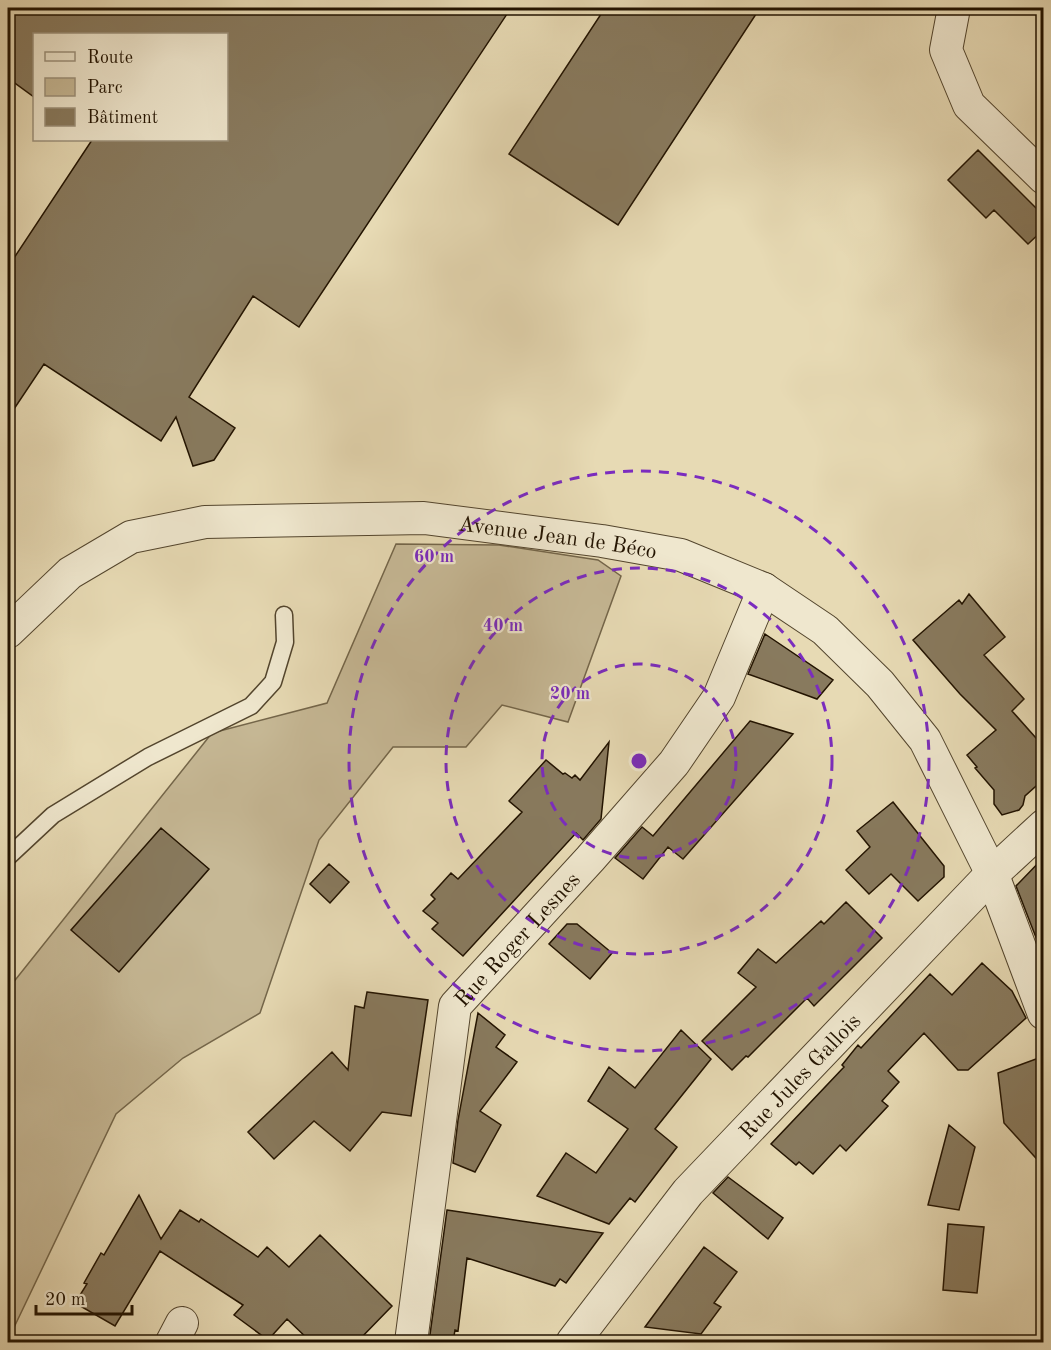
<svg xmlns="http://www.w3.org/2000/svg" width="1051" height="1350" font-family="'Old Standard TT',serif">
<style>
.green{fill:#c6b895;stroke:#74664a;stroke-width:1.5}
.building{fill:#887a5e;stroke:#221300;stroke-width:1.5}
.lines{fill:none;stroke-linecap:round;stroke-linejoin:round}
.service-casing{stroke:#53452d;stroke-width:19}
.minor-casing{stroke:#53452d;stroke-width:34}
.tertiary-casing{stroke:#53452d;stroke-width:35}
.service{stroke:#efe7ce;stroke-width:16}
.minor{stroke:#efe7ce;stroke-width:32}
.tertiary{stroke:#efe7ce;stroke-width:33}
.ring{fill:none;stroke:#7b2cbf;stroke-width:3;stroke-dasharray:10 8}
.labels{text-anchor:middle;stroke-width:4.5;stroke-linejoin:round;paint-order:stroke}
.street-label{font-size:22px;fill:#221300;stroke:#efe7ce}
.centre{fill:#7b2cbf;stroke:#efe7ce;stroke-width:3}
.ring-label{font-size:18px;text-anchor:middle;font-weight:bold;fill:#7b2cbf;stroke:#efe7ce;stroke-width:4.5;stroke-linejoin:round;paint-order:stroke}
</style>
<rect width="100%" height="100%" fill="#e7dab4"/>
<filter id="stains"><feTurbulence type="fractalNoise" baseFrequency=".00333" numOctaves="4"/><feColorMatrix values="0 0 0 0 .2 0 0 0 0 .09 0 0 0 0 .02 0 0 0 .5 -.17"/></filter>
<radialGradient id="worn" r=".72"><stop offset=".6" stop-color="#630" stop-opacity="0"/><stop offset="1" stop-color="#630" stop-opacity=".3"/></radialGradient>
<!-- green -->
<path class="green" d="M396 544 499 545 598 560 621 576 568 722 502 705 466 747H393L319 840 260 1013 183 1058 116 1114 8 1340V989L212 733 327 703Z"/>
<!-- building -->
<path class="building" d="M8 8H511L299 327 253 296 189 397 235 428 214 460 193 466 176 417 161 441 44 364 8 418V267L92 140H226V34H34V97L8 78Z
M605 8H760L618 225 509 154Z
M978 150 1044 216V229L1028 244 994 210 986 218 948 180Z
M969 594 1005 637 984 655 1024 699 1012 711 1044 747V779L1025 796 1023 805 1019 810 1002 815 994 804V790L975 768 977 767 967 755 996 730 960 694 913 640 959 600 962 604Z
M765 634 833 680 817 699 748 674Z
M750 721 793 734 683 859 668 847 643 879 615 858 642 827 653 836Z
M609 742 601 819 583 840 576 833 463 956 432 929 438 923 423 911 435 899 431 895 451 873 458 879 522 812 509 801 546 760 563 774 565 773 572 778 575 775 580 780Z
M893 802 944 866V877L918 901 891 874 869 894 846 870 870 847 857 831Z
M161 828 209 869 119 972 71 930Z
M1044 857V958L1016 886Z
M329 864 349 882 330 903 310 884Z
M846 902 882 938 814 1006 807 998 748 1057 746 1056 732 1070 702 1041 756 987 738 973 758 949 776 963 821 921 824 924Z
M567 924H577L612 953 590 979 549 944Z
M982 963 1012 991 1026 1018 968 1070H958L924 1033 888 1071 899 1082 882 1101 888 1106 846 1151 840 1145 813 1174 799 1162 796 1165 771 1144 844 1067 842 1065 858 1045 861 1048 930 974 952 995Z
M367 992 428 1000 411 1116 382 1112 350 1151 314 1121 274 1159 248 1132 332 1052 348 1070 355 1006 364 1008Z
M478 1013 505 1035 496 1047 517 1062 480 1111 501 1125 475 1172 453 1163 458 1120Z
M681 1030 711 1059 655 1129 677 1147 635 1202 630 1198 609 1224 537 1196 566 1153 596 1173 628 1129 588 1101 609 1067 635 1088Z
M1044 1056V1167L1004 1123 998 1073Z
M949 1125 975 1147 959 1210 928 1205Z
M728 1177 783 1218 768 1239 713 1193Z
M139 1195 161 1239 180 1210 199 1222 201 1219 258 1257 267 1247 289 1267 320 1235 392 1306 357 1342H311L287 1319 268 1340 234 1315 243 1305 160 1251 115 1326 75 1303 87 1284 84 1283 101 1253 104 1255Z
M447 1210 521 1221 603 1233 566 1283 560 1279 555 1286 467 1258 458 1331 455 1330 453 1342H429Z
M948 1224 984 1227 977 1293 943 1290Z
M704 1247 737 1272 714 1303 721 1307 701 1334 645 1327Z"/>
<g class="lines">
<!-- service casing -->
<g class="service-casing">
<path id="service" d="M8 857 53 815 148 757 251 706 273 682 285 642 284 615"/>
</g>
<!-- minor casing -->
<g class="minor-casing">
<g id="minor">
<path d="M954 8 946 50 969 105 1044 178"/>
<path id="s1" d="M8 632 70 573 131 537 205 522 424 518 602 541 681 555 764 589 825 630 880 684 925 740 992 874"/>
<path d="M172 1342 182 1323"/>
<path id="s2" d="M411 1342 455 1006 590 859 674 763 719 697 764 589"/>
</g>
</g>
<!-- tertiary casing -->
<g class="tertiary-casing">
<g id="tertiary">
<path d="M992 874 1044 1013"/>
<path id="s3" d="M573 1342 688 1192 992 874 1044 826"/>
</g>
</g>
<!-- service -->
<use href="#service" class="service"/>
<!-- minor -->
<use href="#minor" class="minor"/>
<!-- tertiary -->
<use href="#tertiary" class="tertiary"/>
</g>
<!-- distance rings -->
<g class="ring">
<circle cx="639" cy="761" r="97"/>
<circle cx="639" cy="761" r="193"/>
<circle cx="639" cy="761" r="290"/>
</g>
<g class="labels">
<!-- street labels -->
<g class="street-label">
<text dy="8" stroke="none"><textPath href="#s1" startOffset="586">Avenue Jean de Béco</textPath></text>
<text dy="8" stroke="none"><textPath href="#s2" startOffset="430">Rue Roger Lesnes</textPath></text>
<text dy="8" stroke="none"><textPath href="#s3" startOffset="350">Rue Jules Gallois</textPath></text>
</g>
</g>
<circle cx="639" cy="761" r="9" class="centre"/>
<g class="ring-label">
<text x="434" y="562">60 m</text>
<text x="503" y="631">40 m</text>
<text x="570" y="699">20 m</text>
</g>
<!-- margin -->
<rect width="1051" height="1350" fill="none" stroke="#e7dab4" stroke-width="30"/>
<rect x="9" y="9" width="1033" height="1332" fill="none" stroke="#221300" stroke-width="3"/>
<rect x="15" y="15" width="1021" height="1320" fill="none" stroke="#221300" stroke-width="1.5"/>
<!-- legend -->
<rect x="33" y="33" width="195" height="108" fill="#efe7ce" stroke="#9d927c" stroke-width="1.5"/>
<rect x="45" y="52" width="30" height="9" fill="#efe7ce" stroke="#9d927c" stroke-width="1.5"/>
<text x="87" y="63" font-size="18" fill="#221300">Route</text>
<rect x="45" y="78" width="30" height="18" fill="#c6b895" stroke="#9d927c" stroke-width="1.5"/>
<text x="87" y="93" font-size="18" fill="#221300">Parc</text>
<rect x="45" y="108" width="30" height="18" fill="#887a5e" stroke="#9d927c" stroke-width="1.5"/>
<text x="87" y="123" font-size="18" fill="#221300">Bâtiment</text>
<!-- scale -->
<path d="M36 1305v9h96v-9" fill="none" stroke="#221300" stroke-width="3"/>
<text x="45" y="1305" font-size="18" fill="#221300" stroke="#efe7ce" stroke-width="4.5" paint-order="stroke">20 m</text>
<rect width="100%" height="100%" filter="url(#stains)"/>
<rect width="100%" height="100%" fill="url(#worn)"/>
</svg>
